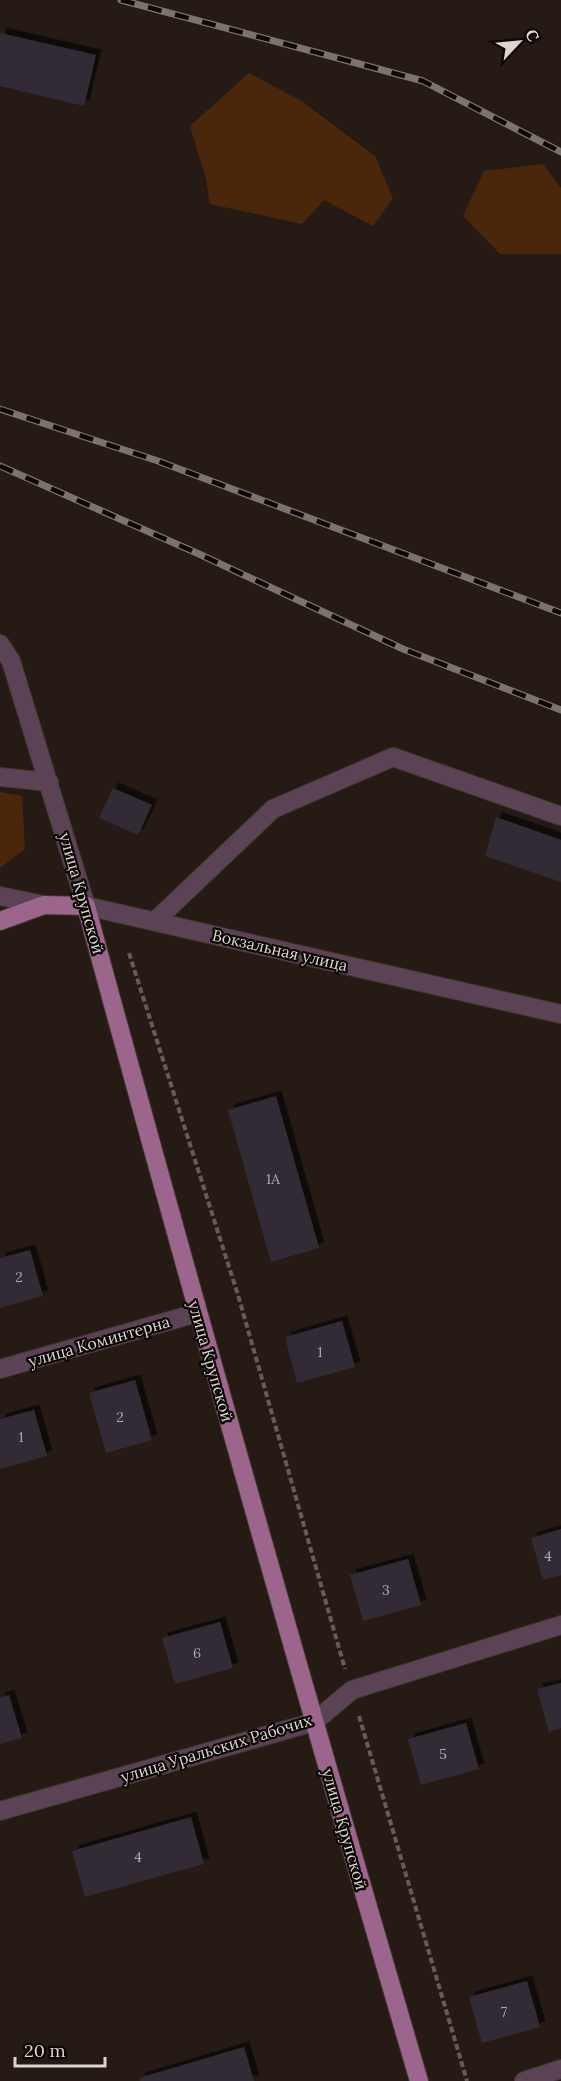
<svg xmlns="http://www.w3.org/2000/svg" width="561" height="2081" font-family="Lora,serif">
<style>
.green{fill:#4a270b}
.building{fill:#312b35;filter:url(#shadow)}
.lines{fill:none;stroke-linecap:round;stroke-linejoin:round}
.minor-casing{stroke:#3f352e;stroke-width:20}
.major-casing{stroke:#3f352e;stroke-width:20}
.path{stroke:#655c56;stroke-width:4;stroke-dasharray:6 3;stroke-linecap:butt}
.minor{stroke:#5c4255;stroke-width:18}
.major{stroke:#9b658c;stroke-width:18}
.rail-casing{stroke:#7c736d;stroke-width:7}
.rail{stroke:#0b0705;stroke-width:4.5;stroke-dasharray:14;stroke-linecap:butt}
.labels{text-anchor:middle;stroke-width:4.5;stroke-linejoin:round;paint-order:stroke}
.number-label{font-size:14px;fill:#b1aaa9}
.street-label{font-size:16px;fill:#dcd5d0;stroke:#0b0705}
</style>
<defs>
<filter id="shadow"><feDropShadow dx="5.5" dy="-5.5" stdDeviation="0" flood-color="#0009"/></filter>
</defs>
<rect width="100%" height="100%" fill="#251b14"/>
<!-- green -->
<path class="green" d="M249 73 303 102 375 156 393 198 373 226 324 200 302 224 210 204 206 179 190 126Z
M543 164 561 188V254H500L463 216 484 171Z
M0 792 22 796 25 849 0 868Z"/>
<!-- building -->
<path class="building" d="M0 33 96 55 84 106 0 86Z
M113 788 152 805 138 835 99 818Z
M496 817 561 840V882L485 856Z
M276 1096 319 1248 271 1262 228 1110Z
M30 1250 43 1296 0 1308V1258Z
M342 1321 355 1367 297 1383 285 1337Z
M135 1380 152 1440 106 1453 89 1393Z
M34 1410 47 1456 0 1469V1419Z
M561 1529V1575L543 1580 531 1538Z
M408 1559 421 1605 363 1621 350 1575Z
M220 1622 233 1668 175 1684 162 1638Z
M561 1683V1728L549 1732 537 1689Z
M9 1695 22 1738 0 1744V1698Z
M466 1723 479 1769 421 1785 408 1739Z
M191 1817 204 1864 85 1897 72 1851Z
M527 1981 540 2027 482 2043 469 1997Z
M244 2047 254 2081H140L139 2078Z"/>
<g class="lines">
<!-- minor casing -->
<g class="minor-casing">
<path id="minor" d="M0 644 11 661 86 906 561 1014
M0 777 49 782
M0 896 44 905
M155 921 273 809 393 757 561 816
M0 1369 197 1313
M0 1811 314 1722 352 1690 561 1625
M524 2081 561 2069"/>
</g>
<!-- major casing -->
<g class="major-casing">
<path id="major" d="M0 921 44 905 86 906C193 1299 304 1690 419 2081"/>
</g>
<!-- path -->
<path class="path" d="M129 953 238 1295 345 1669
M359 1716 467 2081"/>
<!-- minor -->
<use href="#minor" class="minor"/>
<!-- major -->
<use href="#major" class="major"/>
<!-- rail casing -->
<g class="rail-casing">
<path id="rail" d="M121 0 423 81 561 152
M0 409 158 461 561 613
M0 466 199 554 403 649 561 710"/>
</g>
<!-- rail -->
<use href="#rail" class="rail"/>
</g>
<g class="labels">
<!-- number labels -->
<g class="number-label">
<text x="273" y="1184">1А</text>
<text x="19" y="1282">2</text>
<text x="320" y="1357">1</text>
<text x="120" y="1422">2</text>
<text x="21" y="1442">1</text>
<text x="548" y="1561">4</text>
<text x="386" y="1595">3</text>
<text x="197" y="1658">6</text>
<text x="443" y="1759">5</text>
<text x="138" y="1862">4</text>
<text x="504" y="2017">7</text>
</g>
<!-- street labels -->
<g class="street-label">
<text transform="translate(82 893) rotate(74)" y="6">улица Крупской</text>
<text transform="translate(280 950) rotate(13)" y="6">Вокзальная улица</text>
<text transform="translate(99 1341) rotate(-16)" y="6">улица Коминтерна</text>
<text transform="translate(211 1361) rotate(74)" y="6">улица Крупской</text>
<text transform="translate(216 1748) rotate(-17)" y="6">улица Уральских Рабочих</text>
<text transform="translate(345 1829) rotate(74)" y="6">улица Крупской</text>
</g>
</g>
<!-- north arrow -->
<g transform="translate(519 42) rotate(64)" stroke="#0b0705" stroke-width="4.5" paint-order="stroke">
<path d="M0-4.5L10 22L0 15L-10 22Z" fill="#dcd5d0"/>
<text y="-9" font-size="16" font-weight="bold" text-anchor="middle" fill="#dcd5d0">С</text>
</g>
<!-- scale -->
<path d="M15 2057v9h90v-9" fill="none" stroke="#dcd5d0" stroke-width="3"/>
<text x="24" y="2057" font-size="18" fill="#dcd5d0" stroke="#0b0705" stroke-width="4.5" paint-order="stroke">20 m</text>
</svg>
